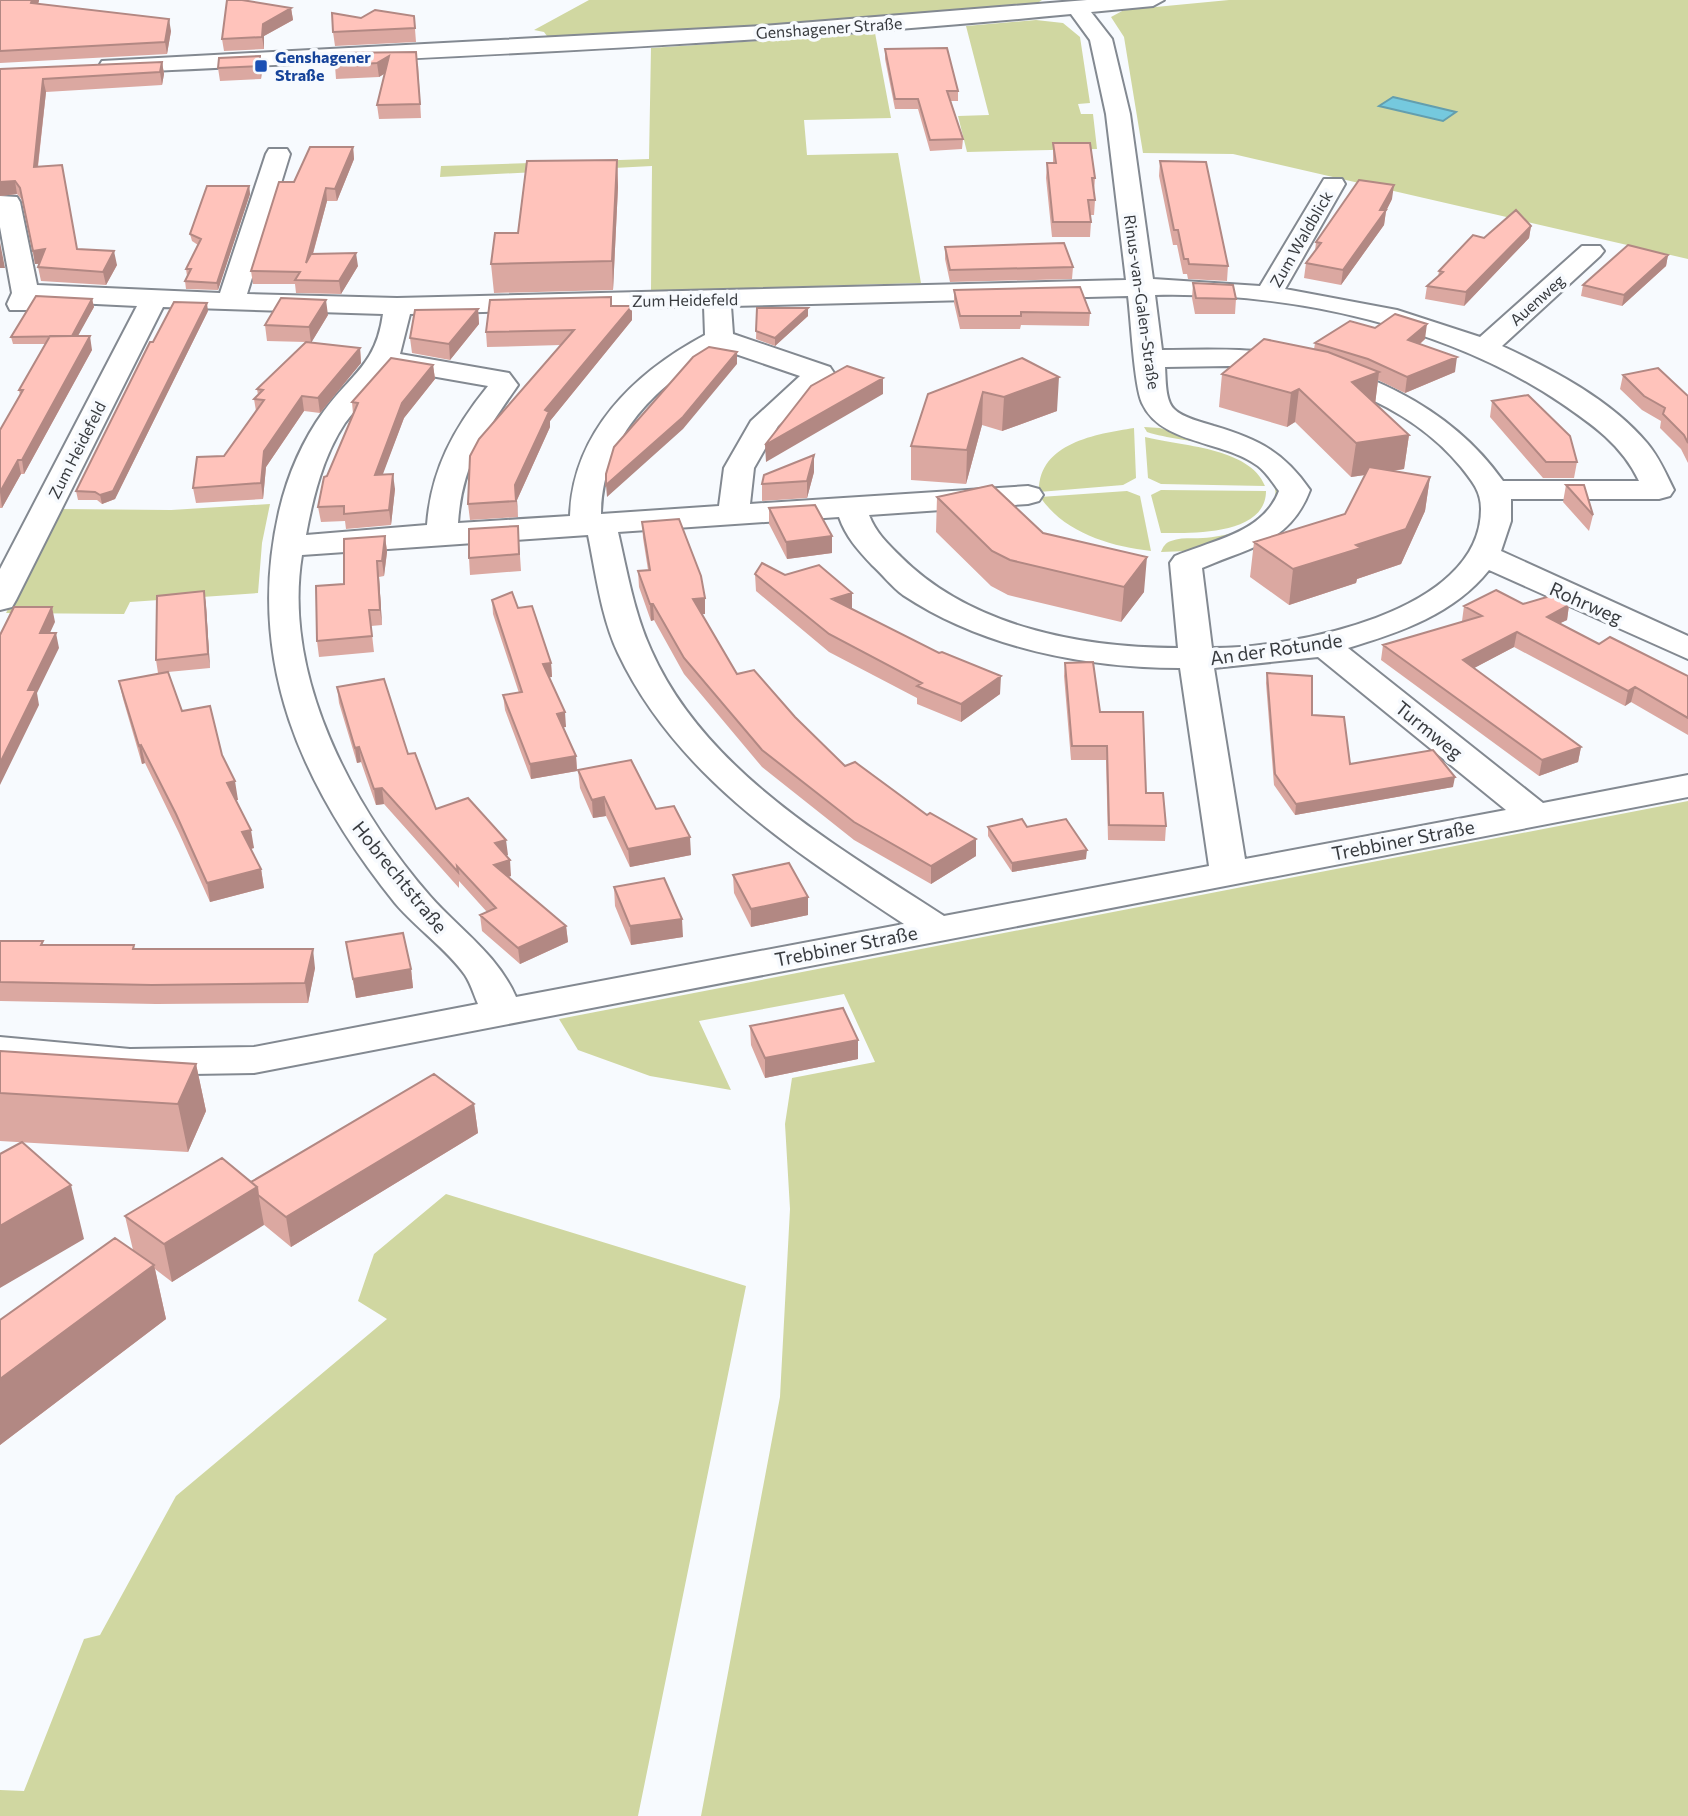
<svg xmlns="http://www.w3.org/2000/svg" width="1688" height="1816" font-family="Commissioner,sans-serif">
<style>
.green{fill:#d0d7a1}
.water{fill:#75c9de;stroke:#639eae;stroke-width:2}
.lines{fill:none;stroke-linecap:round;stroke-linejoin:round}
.minor-casing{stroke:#838991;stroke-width:4}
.minor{fill:#fff;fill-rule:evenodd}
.wall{fill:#dba8a1}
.shaded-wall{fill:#b28883}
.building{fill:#ffc3bb;stroke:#b28883;stroke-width:2}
.transit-dot{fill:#1a4fb4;stroke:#f7fafe;stroke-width:2.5}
.labels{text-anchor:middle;stroke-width:7;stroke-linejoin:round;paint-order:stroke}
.far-street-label{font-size:16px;fill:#383b3f;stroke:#f7fafe}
.far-transit-label{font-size:16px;font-weight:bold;fill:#164399;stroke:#f7fafe;text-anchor:start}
.street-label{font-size:19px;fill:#383b3f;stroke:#f7fafe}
</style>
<rect width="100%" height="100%" fill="#f7fafe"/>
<!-- green -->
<path class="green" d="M589 0H1042L1030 8 835 24 550 40 544 32 534 30Z
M1229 0H1688V259L1233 154 1143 153 1124 37 1111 17 1124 10Z
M1036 20 1063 23 1080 37 1090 103 1078 104 1081 114H1093L1097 149 967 152 958 116 989 115 966 26Z
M875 33 891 118 804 120 807 155 898 153 921 283 651 291 652 166 440 177 441 166 649 159 651 48Z
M1144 427 1160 428 1251 456 1278 481 1281 504 1242 533 1187 551 1161 552C1163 547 1165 543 1171 541 1181 537 1193 539 1203 538 1224 537 1258 528 1271 509 1276 501 1277 492 1273 483 1250 439 1187 445 1147 432Z
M1134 428 1136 478 1123 485 1039 492C1038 443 1096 434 1134 428Z
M1145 437C1179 446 1250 447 1265 486L1161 484 1148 478Z
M1161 490 1266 491C1266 536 1190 533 1161 533L1151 495Z
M1127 491 1140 496 1151 551C1109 546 1065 533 1040 497Z
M270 504 262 543 258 593 130 602 124 614 6 613 59 509 171 510Z
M1688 801V1816H701L780 1397 790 1209 785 1124 792 1078 875 1062 844 994 699 1021 731 1090 650 1076 578 1050 559 1019Z
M446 1194 746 1286 638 1816H0V1790L24 1791 84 1639 100 1635 176 1496 387 1319 358 1301 374 1254Z"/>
<!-- water -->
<path class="water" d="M1393 97 1456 112 1443 121 1379 106Z"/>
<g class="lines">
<!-- minor casing -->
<g class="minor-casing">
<path id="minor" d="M1087 0H1164L1153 6 1091 12 1112 39 1130 114 1153 279 1260 286 1321 184 1324 179H1342L1345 184 1285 289 1397 310 1480 337 1582 246H1600L1604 251 1600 256 1502 346C1552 369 1611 400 1647 443 1659 457 1666 474 1674 490L1670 496 1659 499H1511V521L1501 551 1688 636V659L1489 570C1454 614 1401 632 1348 648L1543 803 1688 775V797L254 1073 130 1075 0 1063V1037L130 1049 254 1047 478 1004C474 995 471 984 465 975 448 950 416 928 395 903 302 787 245 662 279 512 287 477 302 441 324 411 352 373 376 365 383 314L163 307 16 600 12 607 0 610V569L137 306 35 301 30 310H10L7 304 12 293 0 227V196L17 197 20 202 37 285 220 293 266 154 269 149H287L290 154 247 294 397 298 1126 280 1106 114 1090 40 1071 14C751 45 430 57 110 73L99 66 102 61 763 26ZM1155 295C1292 292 1447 326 1561 403 1593 425 1622 445 1639 481H1503C1450 405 1355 362 1264 352 1231 348 1196 350 1162 350ZM1128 296C1131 320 1134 385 1142 403 1161 445 1224 440 1258 466 1266 472 1273 483 1279 491 1263 533 1213 540 1175 556L1170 563 1178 648C1082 648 971 627 901 557 887 543 876 533 869 515L1028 504 1039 501 1043 495 1039 489 1028 486 750 504 754 468 778 426 834 373 830 367 733 334 731 306ZM704 306 705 335C634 373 573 432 570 516L458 523C462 463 485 433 518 385L509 373 400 354 410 314ZM721 349 800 376 751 421 724 468 719 506 601 514C602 437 656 384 721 349ZM1229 366C1312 369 1407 401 1461 467 1472 481 1481 491 1481 509 1481 614 1291 648 1212 648L1202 568C1250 547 1290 543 1310 490 1284 452 1258 439 1214 426 1202 422 1183 418 1174 409 1165 400 1166 380 1165 367ZM391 369 488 386C454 428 431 470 427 525L306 535C313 497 323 456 345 423 359 404 377 389 391 369ZM839 517C846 537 858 550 872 565 882 574 892 587 903 595 983 648 1086 668 1180 668L1209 866 944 916C837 846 705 772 651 650 634 613 627 571 618 532ZM588 535C596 574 601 616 618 653 676 776 794 851 904 924L516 997C497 954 460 930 430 896 353 808 282 676 302 555ZM1318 657 1506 810 1245 859 1214 668Z"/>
</g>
<!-- minor -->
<use href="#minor" class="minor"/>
</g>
<!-- wall -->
<path class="wall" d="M0 0H39L38 4 171 31 167 54 0 63Z
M291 8 293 20 264 36V49L224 51 222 39Z
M414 16 416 42 335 46 333 32 361 18Z
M885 49 958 91V101H950L963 139 962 149 930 151 918 109H895L885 59Z
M334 53 418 65 421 118 379 119 377 105 385 73 379 77 336 79Z
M260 56 262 69 261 79 220 81 218 68Z
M162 62 164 74 162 85 46 92 38 167 77 249 117 265 106 285 41 281 38 267 40 264H35L23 201 17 194 0 196V69Z
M1053 143 1095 178 1094 193 1095 200 1094 215H1090L1091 222 1090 237H1052L1046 178 1047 163H1053Z
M353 147 354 159 337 201H327L313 254 358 266 341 294 296 293 295 284H253L251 271 294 182Z
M617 160 618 187 613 290 494 293 491 264 518 233Z
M1160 161 1228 266 1227 281 1188 279 1187 274H1183L1177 245H1173L1159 176Z
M249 186 250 194 218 290 186 289 185 281 187 276 186 269 198 245 192 241 190 234Z
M1392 199 1386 211 1384 225 1341 285 1304 278 1306 263 1315 251 1316 242Z
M1531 226 1529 238 1464 306 1425 299 1427 286 1438 277 1439 271 1484 238Z
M945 247 1073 267 1072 279 950 282 945 259Z
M1668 255 1666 266 1622 306 1581 296 1583 285Z
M1193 283 1236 299 1235 314H1195L1192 298Z
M954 290 1090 313 1089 326 1021 325 1020 329H960L954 303Z
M611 297 612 306H632V320L550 421V427L517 500 518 517 470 520 468 504 561 345 487 347 486 332Z
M92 299 94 307 77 336 92 350 24 474H21L2 508H0V430L20 395 19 390 46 344H13L11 337Z
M757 308H808V316L775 346 756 339Z
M478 309 479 324 450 360 412 353 410 338Z
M208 311 115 499 102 504 97 500H78L76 491 153 342Z
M328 315 311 343 360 348 361 363 320 413 304 411 266 467 263 499 196 503 193 488 224 456 256 411 254 399 258 395 257 389 306 342 267 341 265 325Z
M1375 328 1425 339 1420 344 1455 372 1405 393 1378 380 1375 403 1409 435 1404 469 1392 471 1430 477 1425 511 1401 564 1357 579 1356 583 1289 605 1250 577 1254 542 1345 514 1365 475 1351 477 1295 422 1287 427 1219 407 1222 374 1314 349 1315 343Z
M1022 358 1057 411 1002 431 982 425 966 484 911 480V446Z
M433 365 435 379 404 418 382 475 395 489 391 525 346 529 345 521 321 522 318 507 327 476 353 414 352 402Z
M1623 375 1688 396V463L1681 449 1660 428 1661 421 1642 410 1620 389Z
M1492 401 1577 462 1574 478H1543L1490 417Z
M814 455V472L807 498 762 501V484Z
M1566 485 1593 515 1589 531 1563 502Z
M937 497 1043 533 1144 592 1121 622 1008 595 991 586 936 532Z
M769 508 832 536V553L787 559 769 524Z
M642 522 705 598V614H702L737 674 795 717 845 766 927 815 976 839V856L931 884 854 840 762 767 684 674 654 620 651 621 639 587 638 571 648 570 643 538Z
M518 526 521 571 470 575 469 558Z
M385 536 387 552 384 576 379 577 382 625 371 626 374 652 319 657 317 641 344 584Z
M755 574 852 609 1000 694 961 722 917 704V698L829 652 756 591Z
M204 591 206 605 210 668 168 672 182 711 222 755 238 800H236L254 848 251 849 261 869 264 888 210 902 179 833 145 763 142 764 123 699 119 681 164 673H158L156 660Z
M492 600 518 608 551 663 552 677H549L566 727H563L576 756 577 771 531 779 505 710 503 695 519 693 493 614Z
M1523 604 1569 605 1567 620 1560 623 1599 644 1688 676V735L1631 702 1625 706 1514 647 1474 668 1581 747 1578 762 1539 776 1381 660 1383 645 1463 622 1462 621 1464 606Z
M1065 663 1100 712 1166 826 1165 841 1108 840 1106 760H1071L1064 676Z
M1267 673 1312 715 1350 764 1453 787 1295 815 1274 785 1266 683Z
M337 687 408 754 436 809 508 855 506 856 511 876 508 877 566 926 568 942 520 964 482 931 480 915 487 912 459 881V888L384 804 376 805 361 762 357 763 339 703Z
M578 770 656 809 691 855 630 867 606 816 593 818 580 788Z
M988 827H1027L1086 859 1012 872 988 836Z
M733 875 808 915 751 927 734 893Z
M614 887 683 937 631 945 615 906Z
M0 941 44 945 135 949 315 968 308 1003 156 1004 0 1001Z
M346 942 411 969 413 988 356 998Z
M750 1026 858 1040V1059L765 1078 751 1045Z
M0 1051 196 1064 206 1111 188 1152 0 1141Z
M474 1104 478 1133 291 1247 263 1224 172 1282 155 1269 166 1319 0 1445V1320L133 1250 125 1216 251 1182Z"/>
<!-- shaded-wall -->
<path class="shaded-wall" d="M32 0H39V1L33 15 31 3Z
M291 8 293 20 264 36V49L262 37 263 24Z
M169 19 171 31 167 54 165 42Z
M260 56 262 69 261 79 260 66Z
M389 56 391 70 379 77 377 63Z
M162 62 164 74 162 85 160 72Z
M43 79 46 92 36 181 34 167Z
M353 147 354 159 337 201 335 189Z
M617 160 618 187 613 290 612 261Z
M15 181 17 194 0 196V182Z
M1394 185 1392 199 1386 211 1384 225 1341 285 1343 270 1380 210Z
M249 186 250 194 218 290 217 283Z
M326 188 327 201 307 275 306 263Z
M1531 226 1529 238 1464 306 1466 292Z
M0 242 5 268H0Z
M45 249 48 263 35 264 33 251Z
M114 251 117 265 106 285 103 272Z
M356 253 358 266 341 294 339 281Z
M1668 255 1666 266 1622 306 1624 295Z
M92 299 94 307 73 345 71 337Z
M326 300 328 315 311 343 309 327Z
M207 303 208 311 115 499 102 504 100 495Z
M632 306V320L550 421V427L517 500 518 517 515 485 545 410Z
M808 308V316L775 346V338Z
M478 309 479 324 450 360 449 344Z
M1427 324 1425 339 1406 356 1408 340Z
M90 336 92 350 24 474 22 460Z
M360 348 361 363 320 413 318 398Z
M737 352V364L683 429 607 497 606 485Z
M1457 357 1455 372 1405 393 1407 377Z
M433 365 435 379 404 418 377 490 375 475 402 403Z
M1379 372 1375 405 1352 382Z
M1059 377 1057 411 1002 431 1004 397Z
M883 378V394L766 462 765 445Z
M1299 389 1295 422 1287 427 1291 393Z
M983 392 982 425 966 484 967 450Z
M302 396 304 411 266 467 263 499 261 483 264 451Z
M1409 435 1404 469 1351 477 1356 443Z
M814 455V472L807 498V481Z
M18 460 21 474 2 508 0 492Z
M393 474 395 489 391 525 389 510Z
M1430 477 1425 511 1401 564 1357 579 1356 583 1289 605 1293 569 1356 545Z
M385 536 387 552 384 576 382 561Z
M832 536V553L787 559 786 542Z
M1147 557 1144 592 1121 622 1124 587Z
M377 561 379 577 382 625 380 610Z
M204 591 206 605 210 668 208 654Z
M852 593V610L832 599Z
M705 598V614L694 615 693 599Z
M650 604H653L654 620 651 621Z
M1569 605 1567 620 1544 631 1547 617Z
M52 607 55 622 43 648 40 633Z
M1517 632 1514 647 1461 675 1463 660Z
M56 633 59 648 37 693 39 705 0 785V763L28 690Z
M551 663 552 677 544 678 543 664Z
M1001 676 1000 694 961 722V704Z
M1635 687 1631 702 1625 706 1628 691Z
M565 712 566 727 558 728 557 714Z
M141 745 145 763 142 764 139 746Z
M359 747 361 762 357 763 355 748Z
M1581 747 1578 762 1539 776 1542 760Z
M576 756 577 771 531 779 530 764Z
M1455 777 1453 787 1295 815 1296 804Z
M235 781 238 800 230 801 227 783Z
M382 788 384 804 376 805 374 789Z
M604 797 606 816 593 818 592 800Z
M251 830 254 848 245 850 242 832Z
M690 837 691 855 630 867 628 849Z
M976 839V856L931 884V866Z
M506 840 508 855 496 859 495 843Z
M1087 850 1086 859 1012 872V863Z
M510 860 511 876 495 881 494 865Z
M261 869 264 888 210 902 207 883Z
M808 897V915L751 927V909Z
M682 919 683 937 631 945 630 926Z
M566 926 568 942 520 964 518 948Z
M313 949 315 968 308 1003 305 983Z
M411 969 413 988 356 998 353 979Z
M858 1040V1059L765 1078V1058Z
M196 1064 206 1111 188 1152 178 1104Z
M474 1104 478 1133 291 1247 286 1217Z
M71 1185 84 1239 0 1288V1226Z
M257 1187 264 1225 172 1282 164 1244Z
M154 1265 166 1319 0 1445V1379Z"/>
<!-- building -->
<path class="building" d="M0 0H32L31 3 169 19 165 42 0 51Z
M227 0H242L291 8 263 24 262 37 222 39Z
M375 10 414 16 415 28 333 32 332 13 361 18Z
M947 48 958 91H947L963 139 930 140 918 99H895L885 49Z
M416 52 420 104 377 105 389 56 377 63 334 66V53Z
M260 56V66L218 68 219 58Z
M162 62 160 72 43 79 34 167 62 165 77 249 114 251 103 272 38 267 45 249 33 251 20 188 15 181 0 182V69Z
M1053 143H1090L1095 178H1092L1095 200H1088L1091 222H1053L1047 163H1056Z
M310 147H353L335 189 326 188 306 263 311 254 356 253 339 281 295 280 300 272 251 271 279 182H294Z
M617 160 612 261 491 264 495 233H518L527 161Z
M1160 161 1206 162 1228 266 1189 264 1188 259H1184L1178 230H1174Z
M1359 180 1394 185 1380 210H1386L1343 270 1306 263 1321 243 1316 242Z
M207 186H249L217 283 185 281 191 269H186L201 239 190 234Z
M1516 210 1531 226 1466 292 1427 286 1443 272 1439 271 1473 235 1484 238Z
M1064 243 1073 267 950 270 945 247Z
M1628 245 1668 255 1624 295 1583 285Z
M1193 283 1233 285 1236 299 1196 298Z
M1080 287 1090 313 1021 312V316H960L954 290Z
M36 296 92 299 72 336 11 337Z
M611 297V306H632L545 410 549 412 515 485 516 501 468 504 470 456 479 439 574 330 486 332 490 300Z
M281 298 326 300 309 327 265 325Z
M174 302 207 303 113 491 100 495 95 492 76 491 150 342H153Z
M757 308H808L775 338 756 331Z
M478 309 449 344 410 338 415 310Z
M1395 314 1427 324 1408 340 1457 357 1407 377 1368 359 1315 343 1350 321 1375 328Z
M50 336H90L22 460H18L0 492V430L23 390H19Z
M1264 339 1328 352 1379 372 1352 382 1409 435 1356 443 1299 389 1291 393 1222 374Z
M306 342 360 348 318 398 302 396 264 451 261 483 193 488 197 457 224 456 264 400 254 399 263 390 257 389Z
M709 347 737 352 683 417 606 485V474L614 447 693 357Z
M391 358 433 365 402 403 375 475 393 474 389 510 344 514V506L318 507 324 477 327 476 358 403 352 402Z
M1022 358 1059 377 1004 397 983 392 967 450 911 446 928 394Z
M847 366 883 378 765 445 811 386Z
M1658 368 1688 396V443L1684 435 1663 414 1665 408 1644 396 1623 375Z
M1528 395 1570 436 1577 462H1546L1492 401Z
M814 455 807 481 762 484 764 475Z
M1369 467 1430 477 1406 529 1356 545 1361 548 1293 569 1254 542 1345 514Z
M992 485 1043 533 1147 557 1124 587 1010 560 992 551 937 497Z
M1566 485H1584L1593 515Z
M815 505 832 536 786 542 769 508Z
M679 519 701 576 705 598 693 599 737 674 754 670 795 717 845 766 855 762 927 815 930 813 976 839 931 866 854 822 762 750 684 658 653 604H650L638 571 650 570 642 522Z
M518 526 519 554 469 558V529Z
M385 536 382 561H377L380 610H369L372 636 317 641 316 586 344 584V539Z
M762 563 785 575 819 565 852 593 832 599 939 653 942 652 1001 676 961 704 917 686 922 683 829 634 755 574Z
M1496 590 1523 604 1564 592 1569 605 1547 617 1599 644 1610 637 1688 676V718L1635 687 1628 691 1517 632 1463 660 1581 747 1542 760 1383 645 1482 616 1464 606Z
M204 591 208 654 156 660 157 596Z
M512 592 518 608 532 606 551 663 543 664 565 712 557 714 576 756 530 764 503 695 522 692 492 600Z
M14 607H52L40 633H56L28 690H36L0 763V635Z
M1093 662 1100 712H1143L1146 793H1163L1166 826 1109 825 1107 746H1072L1065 663Z
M168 672 182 711 210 706 222 755 235 781 227 783 251 830 242 832 261 869 207 883 176 814 141 745 139 746 119 681Z
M1267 673 1312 676V715L1344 717 1350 764 1433 750 1455 777 1296 804 1275 774Z
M384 679 408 754 415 753 436 809 468 798 506 840 495 843 510 860 494 865 566 926 518 948 480 915 496 908 457 866 458 872 382 788 374 789 359 747 355 748 337 687Z
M631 760 656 809 674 806 690 837 628 849 604 797 592 800 578 770Z
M1022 819 1027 827 1066 819 1087 850 1012 863 988 827Z
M789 863 808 897 751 909 733 875Z
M664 878 682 919 630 926 614 887Z
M403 933 411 969 353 979 346 942Z
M0 941H43L41 945H134L133 949H313L305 983 152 985 0 982Z
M843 1008 858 1040 765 1058 750 1026Z
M0 1051 196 1064 178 1104 0 1093Z
M434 1074 474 1104 286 1217 258 1195 257 1187 251 1182Z
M22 1142 71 1185 0 1226V1154Z
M222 1158 257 1187 164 1244 125 1216Z
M115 1238 154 1265 0 1379V1320Z"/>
<!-- markers -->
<rect class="transit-dot" x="254" y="59" width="14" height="14" rx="3.5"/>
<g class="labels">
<!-- far-street labels -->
<g class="far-street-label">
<text transform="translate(829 28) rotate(-4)" y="6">Genshagener Straße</text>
<text transform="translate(1301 239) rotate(-60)" y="6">Zum Waldblick</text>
<text transform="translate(685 300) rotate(-1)" y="6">Zum Heidefeld</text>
<text transform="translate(1537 300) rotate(-42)" y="6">Auenweg</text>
<text transform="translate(1142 302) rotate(82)" y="6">Rinus-van-Galen-Straße</text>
<text transform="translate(77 450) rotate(-63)" y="6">Zum Heidefeld</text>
</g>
<!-- far-transit labels -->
<g class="far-transit-label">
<text x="275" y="63">Genshagener<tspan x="275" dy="18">Straße</tspan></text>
</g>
<!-- street labels -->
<g class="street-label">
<text transform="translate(1586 603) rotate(24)" y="7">Rohrweg</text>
<text transform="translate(1276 649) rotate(-8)" y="7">An der Rotunde</text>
<text transform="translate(1429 730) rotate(39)" y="7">Turmweg</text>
<text transform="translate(1403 840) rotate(-11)" y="7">Trebbiner Straße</text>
<text transform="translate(400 877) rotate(51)" y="7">Hobrechtstraße</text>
<text transform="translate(846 946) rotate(-11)" y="7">Trebbiner Straße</text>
</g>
</g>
</svg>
